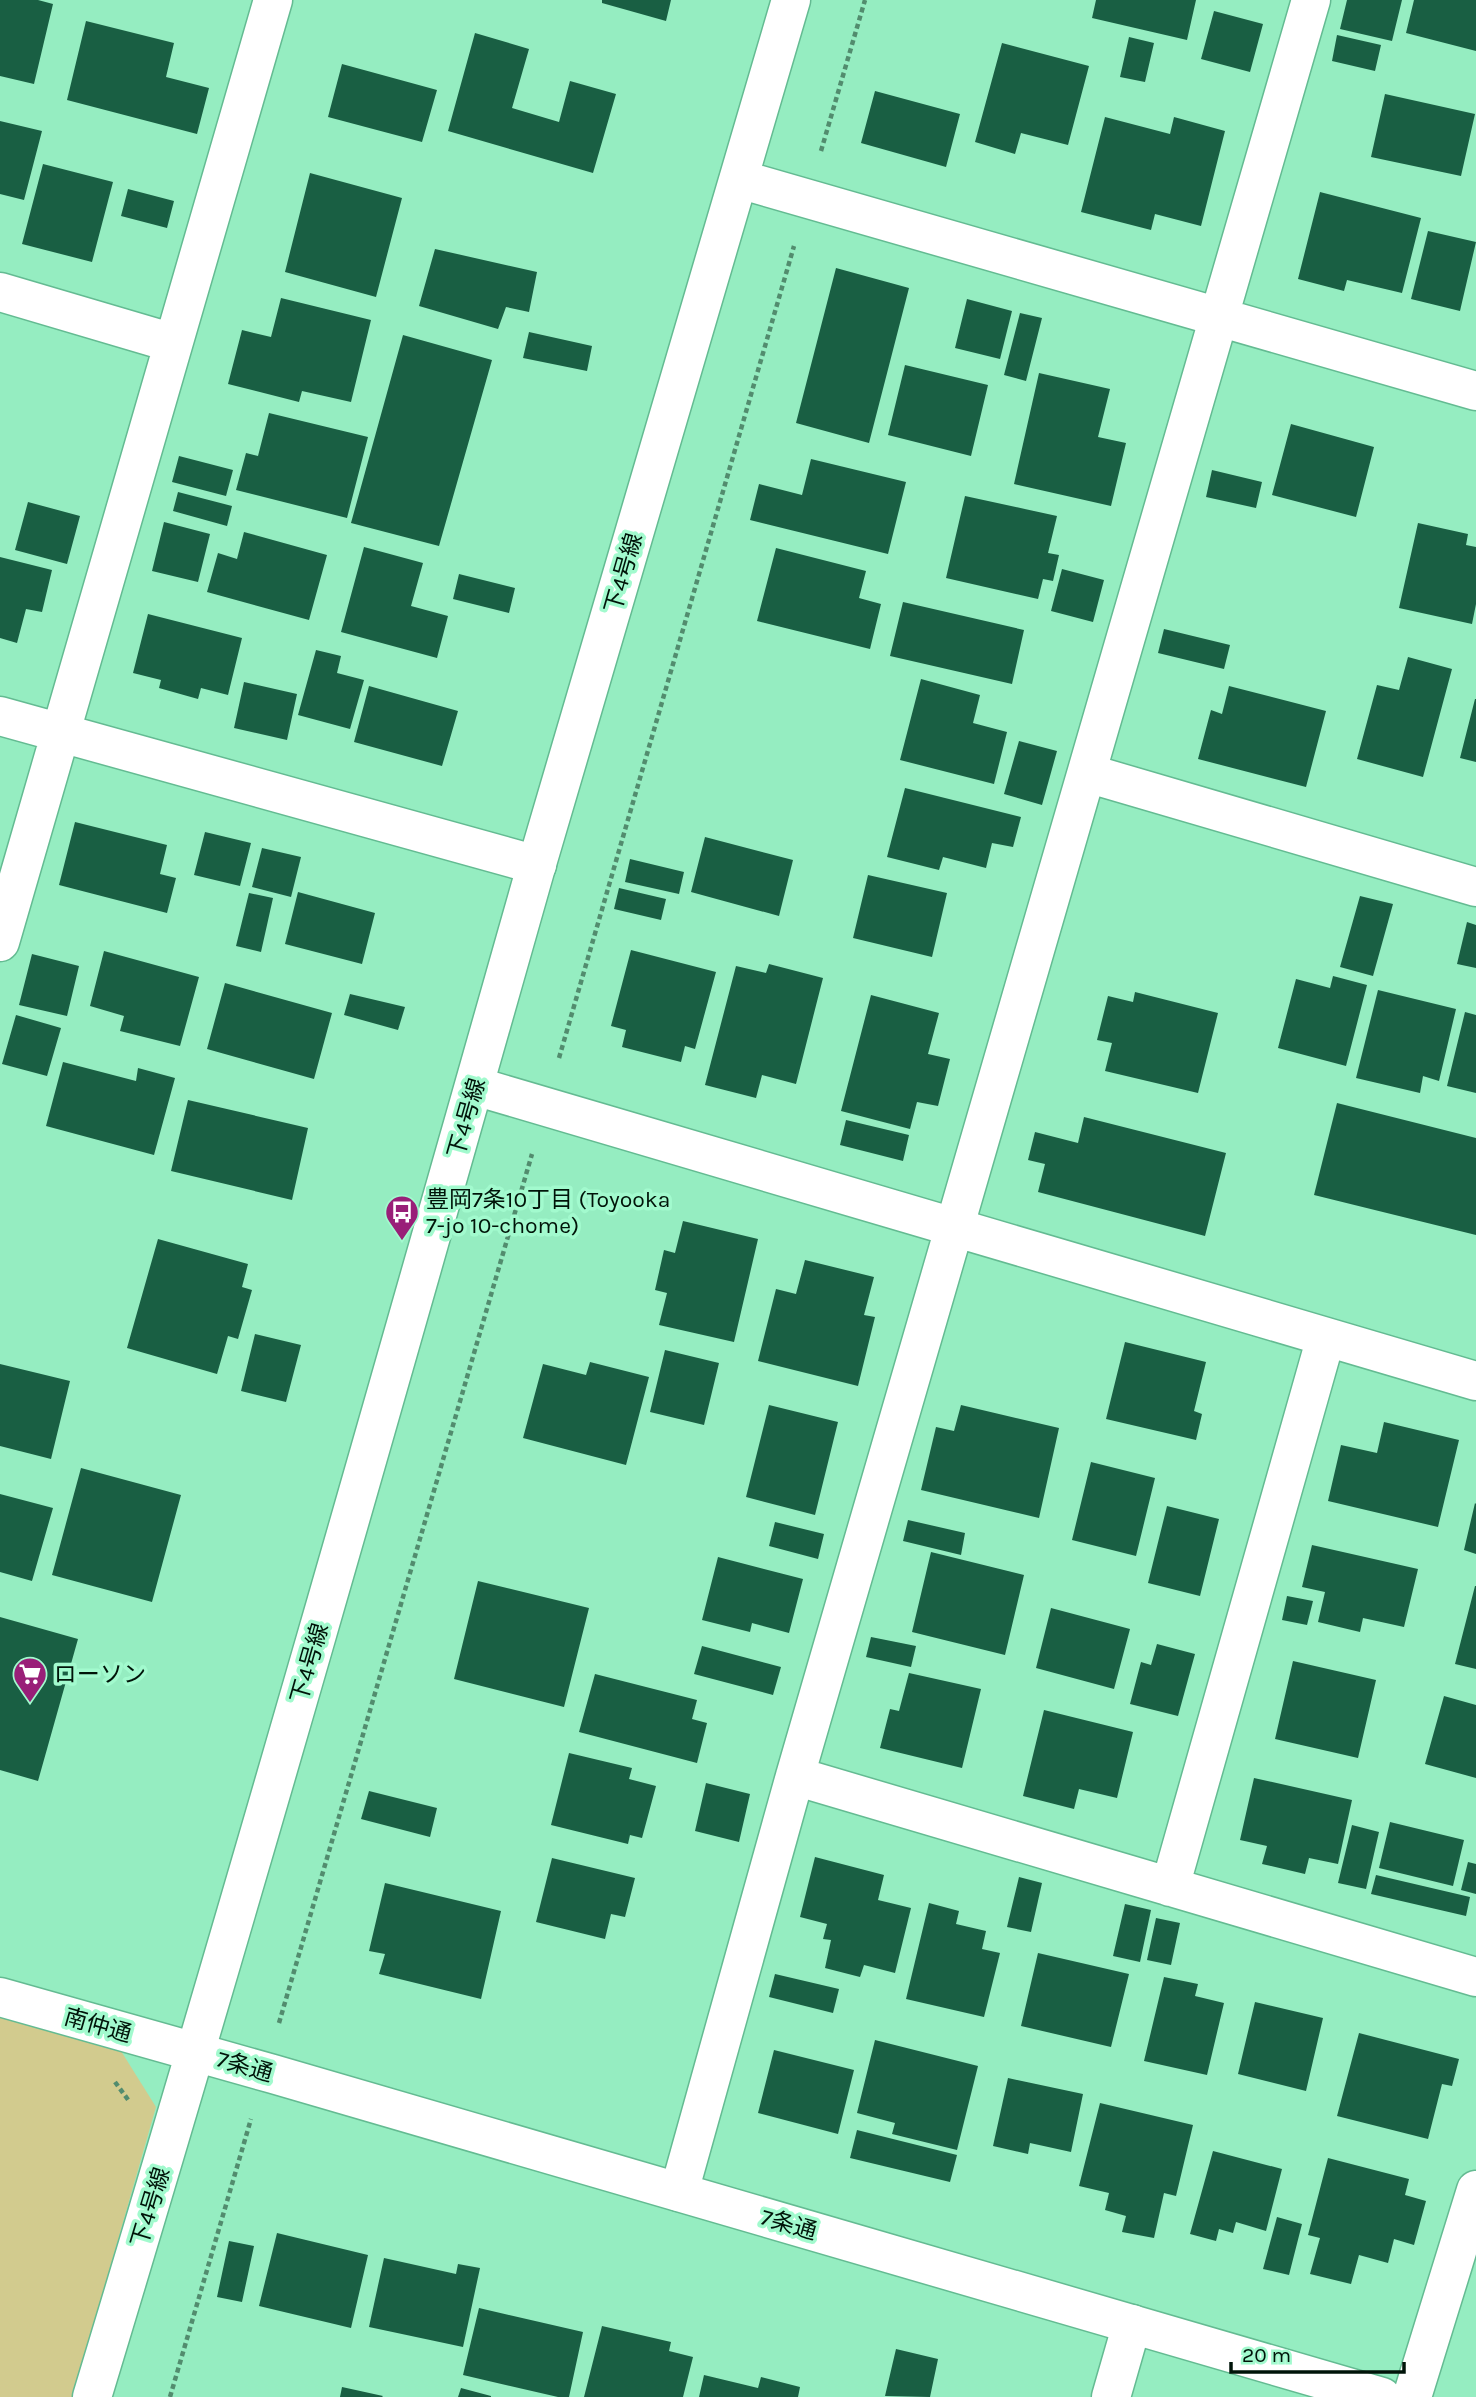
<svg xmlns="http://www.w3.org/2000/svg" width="1476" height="2397" font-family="Karla,'Noto Sans JP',sans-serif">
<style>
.green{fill:#d2cb8e}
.building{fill:#195f43}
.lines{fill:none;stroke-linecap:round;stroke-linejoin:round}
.minor-casing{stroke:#64bb92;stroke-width:41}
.tertiary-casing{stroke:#64bb92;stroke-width:41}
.path{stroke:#528c6e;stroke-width:4.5;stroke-dasharray:5 3.5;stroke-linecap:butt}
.minor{stroke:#fff;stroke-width:38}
.tertiary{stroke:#fff;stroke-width:38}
.labels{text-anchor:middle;stroke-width:7;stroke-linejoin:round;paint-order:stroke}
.street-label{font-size:23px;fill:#001409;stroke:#a2face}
.poi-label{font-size:23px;fill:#001409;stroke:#a2face;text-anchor:start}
</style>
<rect width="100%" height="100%" fill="#95edc1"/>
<!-- green -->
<path class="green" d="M0 2016 121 2051 156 2107 73 2397H0Z"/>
<!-- building -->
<path class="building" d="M0 0H38L53 4 34 84 0 76Z
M602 0H671L666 21 602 3Z
M1096 0H1196L1187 40 1092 18Z
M1347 0H1402L1392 41 1340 29Z
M1414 0H1476V51L1406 33Z
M1214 11 1263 24 1250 72 1201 59Z
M86 21 174 43 166 77 209 88 197 134 67 100Z
M475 33 529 49 512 108 559 122 570 81 616 94 593 173 448 131Z
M1337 35 1381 45 1375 71 1332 61Z
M1129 37 1154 43 1145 82 1120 77Z
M1002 43 1089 66 1068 145 1021 133 1015 154 975 142Z
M342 64 437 90 422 142 328 117Z
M875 91 960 114 946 167 861 143Z
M1385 94 1475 114 1461 176 1371 157Z
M1105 117 1170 134 1174 117 1225 131 1201 226 1155 214 1151 230 1081 212Z
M0 121 42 131 24 200 0 194Z
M43 164 113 182 92 262 22 244Z
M310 173 402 198 376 297 285 272Z
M128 189 174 201 167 228 121 216Z
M1320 192 1421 218 1402 293 1347 280 1344 291 1298 279Z
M1428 231 1476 242 1460 311 1411 299Z
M435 249 537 272 529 312 506 307 498 329 419 306Z
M836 268 909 288 869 443 796 423Z
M281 298 371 320 351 402 302 391 299 402 228 384 242 330 271 337Z
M967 299 1012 311 1000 359 955 348Z
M1020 313 1042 318 1026 381 1004 375Z
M529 332 592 346 587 371 523 358Z
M403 335 492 360 439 546 351 523Z
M905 365 988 385 971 456 888 435Z
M1039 373 1110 389 1098 437 1126 443 1111 506 1014 484Z
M269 413 368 437 347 518 236 490 246 453 258 456Z
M1291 424 1374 447 1356 517 1272 495Z
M179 456 233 470 226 496 172 482Z
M811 459 906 482 888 554 750 520 759 484 802 495Z
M1212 470 1262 482 1256 508 1206 497Z
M178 492 232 506 227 526 173 511Z
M965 496 1057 516 1048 553 1059 555 1053 581 1043 579 1038 599 946 578Z
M28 502 80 516 67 564 15 550Z
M164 522 210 534 198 582 152 571Z
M1418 523 1468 534 1466 545 1476 547V604L1472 624 1399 608Z
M244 532 327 555 309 620 207 592 218 553 237 559Z
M364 547 423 563 411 606 448 616 437 658 341 632Z
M776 548 866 571 859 598 881 604 870 649 757 621Z
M0 557 52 570 42 612 26 609 17 643 0 638Z
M1062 569 1104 580 1093 622 1051 611Z
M459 574 515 588 509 613 453 599Z
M903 602 1024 630 1012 684 890 656Z
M148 614 242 638 228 695 201 688 198 699 159 688 161 680 133 673Z
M1164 629 1230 645 1224 669 1158 653Z
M316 650 341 656 337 673 364 680 350 729 298 715Z
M1408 657 1452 669 1423 777 1357 759 1377 685 1399 690Z
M921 679 980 695 973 723 1007 732 994 784 900 760Z
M244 682 297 694 287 740 234 728Z
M369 686 458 711 442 766 354 742Z
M1229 686 1326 711 1306 787 1198 759 1211 710 1222 714Z
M1475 699H1476V762L1460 758Z
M1019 741 1057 751 1042 805 1004 794Z
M905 788 1021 817 1013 847 992 843 986 868 943 857 939 870 887 857Z
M75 822 167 845 160 874 176 878 167 913 59 885Z
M205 832 251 843 240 886 194 875Z
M705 837 793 860 779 916 691 892Z
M262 848 301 857 291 897 252 887Z
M630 859 684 872 679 894 625 882Z
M868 875 947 893 932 957 853 938Z
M619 888 666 899 661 920 614 909Z
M298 892 375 913 362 964 285 944Z
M249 893 273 898 261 952 236 946Z
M1360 896 1393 904 1373 976 1340 967Z
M1467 922 1476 925V968L1457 964Z
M631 950 716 972 695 1049 685 1046 681 1062 622 1047 626 1030 611 1026Z
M104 951 199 977 180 1046 120 1031 124 1016 90 1006Z
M32 954 79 966 67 1016 19 1005Z
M769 964 823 978 796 1084 762 1075 756 1098 705 1085 736 966 766 973Z
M1333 976 1367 985 1346 1066 1278 1048 1296 979 1330 988Z
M225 983 332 1013 314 1079 207 1049Z
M1378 990 1456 1009 1439 1081 1423 1076 1420 1093 1356 1078Z
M1135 992 1218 1013 1198 1093 1105 1071 1112 1043 1097 1040 1108 996 1133 1002Z
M350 994 405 1007 398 1030 344 1015Z
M871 995 939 1013 928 1054 950 1059 938 1106 917 1102 910 1129 841 1111Z
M1465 1012 1476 1015V1093L1447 1086Z
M16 1015 61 1028 47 1076 2 1064Z
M63 1062 136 1081 138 1068 175 1078 154 1155 46 1126Z
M188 1100 308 1128 292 1200 171 1171Z
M1337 1103 1476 1138V1235L1314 1195Z
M1084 1117 1226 1153 1205 1236 1038 1192 1045 1164 1028 1160 1035 1132 1078 1143Z
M846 1120 909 1135 903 1161 840 1145Z
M683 1221 758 1239 734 1342 659 1325 667 1293 655 1290 664 1250 675 1253Z
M158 1239 248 1264 242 1287 252 1290 238 1339 228 1336 217 1374 127 1348Z
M805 1260 874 1277 864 1315 875 1317 858 1386 758 1361 776 1289 796 1294Z
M255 1334 301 1345 286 1402 241 1391Z
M1125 1342 1206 1362 1194 1411 1202 1414 1196 1440 1106 1419Z
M665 1350 719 1363 704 1425 650 1412Z
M590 1362 649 1377 626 1465 523 1438 543 1364 586 1375Z
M0 1364 70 1381 51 1459 0 1446Z
M769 1405 838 1422 815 1515 746 1497Z
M961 1405 1059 1428 1039 1518 921 1490 936 1427 954 1431Z
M1384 1422 1459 1440 1438 1527 1328 1501 1341 1445 1377 1453Z
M1091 1462 1155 1478 1136 1556 1072 1540Z
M81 1468 181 1495 152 1602 52 1575Z
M0 1494 53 1508 32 1581 0 1572Z
M1475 1503 1476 1504V1554L1464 1550Z
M1167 1506 1219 1519 1200 1596 1148 1583Z
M908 1520 965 1533 961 1555 903 1541Z
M775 1522 824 1534 818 1559 769 1546Z
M1312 1545 1418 1569 1404 1627 1363 1618 1360 1632 1318 1622 1325 1592 1302 1587Z
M931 1552 1024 1575 1005 1655 912 1632Z
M718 1557 803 1579 789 1633 752 1623 750 1632 702 1620Z
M478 1581 589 1608 564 1707 454 1679Z
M1475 1586H1476V1669L1455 1664Z
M1287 1596 1313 1601 1307 1625 1282 1620Z
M1051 1608 1130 1629 1114 1689 1036 1668Z
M0 1617 78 1639 38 1781 0 1770Z
M871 1637 916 1646 911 1667 866 1657Z
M1157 1644 1195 1654 1178 1716 1130 1704 1141 1662 1151 1665Z
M702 1646 781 1667 773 1695 694 1674Z
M1293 1661 1376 1680 1358 1758 1275 1739Z
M909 1673 981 1689 962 1768 880 1748 890 1709 899 1711Z
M595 1674 697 1700 692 1719 707 1723 697 1763 579 1732Z
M1444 1696 1476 1705V1778L1425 1764Z
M1044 1710 1133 1732 1117 1798 1079 1789 1074 1809 1023 1796Z
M569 1753 632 1768 629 1779 656 1786 642 1838 630 1835 628 1844 551 1825Z
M1254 1778 1352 1800 1338 1864 1309 1858 1305 1874 1262 1864 1267 1846 1240 1840Z
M706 1783 750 1794 739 1842 695 1831Z
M369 1791 437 1808 430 1837 361 1819Z
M1390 1822 1464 1840 1453 1886 1379 1868Z
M1352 1825 1379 1832 1366 1889 1338 1883Z
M815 1857 884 1875 878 1900 911 1908 895 1973 864 1965 860 1977 825 1968 831 1940 823 1939 827 1924 800 1917Z
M552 1858 635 1878 625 1917 611 1914 605 1939 536 1922Z
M1468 1862 1476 1864V1894L1461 1890Z
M1376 1875 1470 1897 1466 1916 1371 1894Z
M1019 1877 1042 1883 1031 1932 1007 1927Z
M385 1883 501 1911 481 1999 379 1974 385 1954 369 1951Z
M929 1903 959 1911 956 1924 986 1931 982 1949 1000 1953 984 2017 906 1999Z
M1125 1904 1151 1910 1140 1962 1113 1956Z
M1156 1918 1180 1923 1171 1965 1147 1960Z
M1038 1953 1129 1974 1111 2047 1021 2026Z
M775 1974 839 1989 833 2013 769 1997Z
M1164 1977 1198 1984 1195 1996 1224 2003 1207 2075 1144 2061Z
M1255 2002 1323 2018 1306 2091 1238 2074Z
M1359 2033 1459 2059 1452 2086 1442 2084 1428 2139 1337 2116Z
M875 2040 978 2066 957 2150 892 2134 895 2123 857 2113Z
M774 2050 854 2070 838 2134 758 2113Z
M1008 2078 1083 2094 1071 2152 1030 2143 1028 2154 993 2146Z
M1100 2103 1193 2125 1176 2196 1164 2193 1154 2238 1122 2232 1126 2216 1105 2210 1109 2193 1079 2186Z
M857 2130 957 2155 950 2182 850 2158Z
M1213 2151 1282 2169 1266 2231 1236 2222 1233 2233 1219 2229 1216 2241 1190 2234Z
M1328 2158 1409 2179 1405 2195 1426 2201 1414 2245 1394 2239 1388 2263 1359 2255 1351 2284 1310 2274 1320 2238 1308 2235Z
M1277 2217 1302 2224 1289 2275 1263 2269Z
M277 2233 368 2255 351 2328 259 2306Z
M229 2241 254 2246 242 2302 217 2297Z
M384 2258 456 2274 458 2264 480 2268 463 2347 369 2327Z
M479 2308 583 2332 569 2397H558L463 2375Z
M602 2326 671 2342 669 2351 693 2357 683 2397H584Z
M896 2349 938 2359 930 2397 885 2396Z
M704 2375 758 2388 761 2377 800 2387 798 2397H699Z
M342 2387 383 2396 382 2397H340Z
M461 2388 491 2396V2397H458Z"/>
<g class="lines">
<!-- minor casing -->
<g class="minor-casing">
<path id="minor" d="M739 179 1476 391
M0 292 173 343
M0 716 537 865
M1087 773 1476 887
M0 942 273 0
M475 1086 1476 1381
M795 1776 1476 1977
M1170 1887 1326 1337
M679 2192 795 1776 1311 0
M1111 2397 1132 2324
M1412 2397 1476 2190"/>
</g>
<!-- tertiary casing -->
<g class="tertiary-casing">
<path id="tertiary" d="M0 1997 273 2074 1382 2397
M92 2397C246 1889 391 1378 536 867 619 577 707 289 791 0"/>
</g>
<!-- path -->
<path class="path" d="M821 151 865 0
M559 1058 794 246
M279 2023 532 1154
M115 2082 129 2101
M170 2397 251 2119"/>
<!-- minor -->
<use href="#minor" class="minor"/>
<!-- tertiary -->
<use href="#tertiary" class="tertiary"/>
</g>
<!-- icons -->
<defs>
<g id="bus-pin" transform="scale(1.75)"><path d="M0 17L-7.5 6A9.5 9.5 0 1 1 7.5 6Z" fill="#991f78" stroke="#a2face"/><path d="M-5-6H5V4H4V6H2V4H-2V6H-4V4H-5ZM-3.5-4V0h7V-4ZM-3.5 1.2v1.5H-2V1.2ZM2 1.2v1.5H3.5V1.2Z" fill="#fff"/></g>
<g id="supermarket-pin" transform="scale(1.75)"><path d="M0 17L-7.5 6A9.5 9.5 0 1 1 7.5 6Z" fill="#991f78" stroke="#a2face"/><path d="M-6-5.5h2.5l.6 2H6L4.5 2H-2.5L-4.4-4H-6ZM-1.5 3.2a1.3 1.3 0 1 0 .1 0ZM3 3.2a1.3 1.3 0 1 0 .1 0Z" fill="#fff"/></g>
</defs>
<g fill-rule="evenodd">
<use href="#bus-pin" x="402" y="1212"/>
<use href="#supermarket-pin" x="30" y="1674"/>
</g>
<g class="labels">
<!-- street labels -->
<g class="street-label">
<text transform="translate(623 573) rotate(-74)" y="8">下4号線</text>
<text transform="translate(466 1118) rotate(-74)" y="8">下4号線</text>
<text transform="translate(309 1663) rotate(-74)" y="8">下4号線</text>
<text transform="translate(98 2025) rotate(16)" y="8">南仲通</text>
<text transform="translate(245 2066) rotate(16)" y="8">7条通</text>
<text transform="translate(150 2207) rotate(-73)" y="8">下4号線</text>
<text transform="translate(789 2224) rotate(16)" y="8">7条通</text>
</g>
<!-- poi labels -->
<g class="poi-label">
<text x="426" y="1207">豊岡7条10丁目 (Toyooka<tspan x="426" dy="26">7-jo 10-chome)</tspan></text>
<text x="54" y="1682">ローソン</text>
</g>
</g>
<!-- scale -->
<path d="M1231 2362v10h173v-10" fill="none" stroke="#001409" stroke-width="3.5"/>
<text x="1242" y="2362" font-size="21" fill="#001409" stroke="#a2face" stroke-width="5" paint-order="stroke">20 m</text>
</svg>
